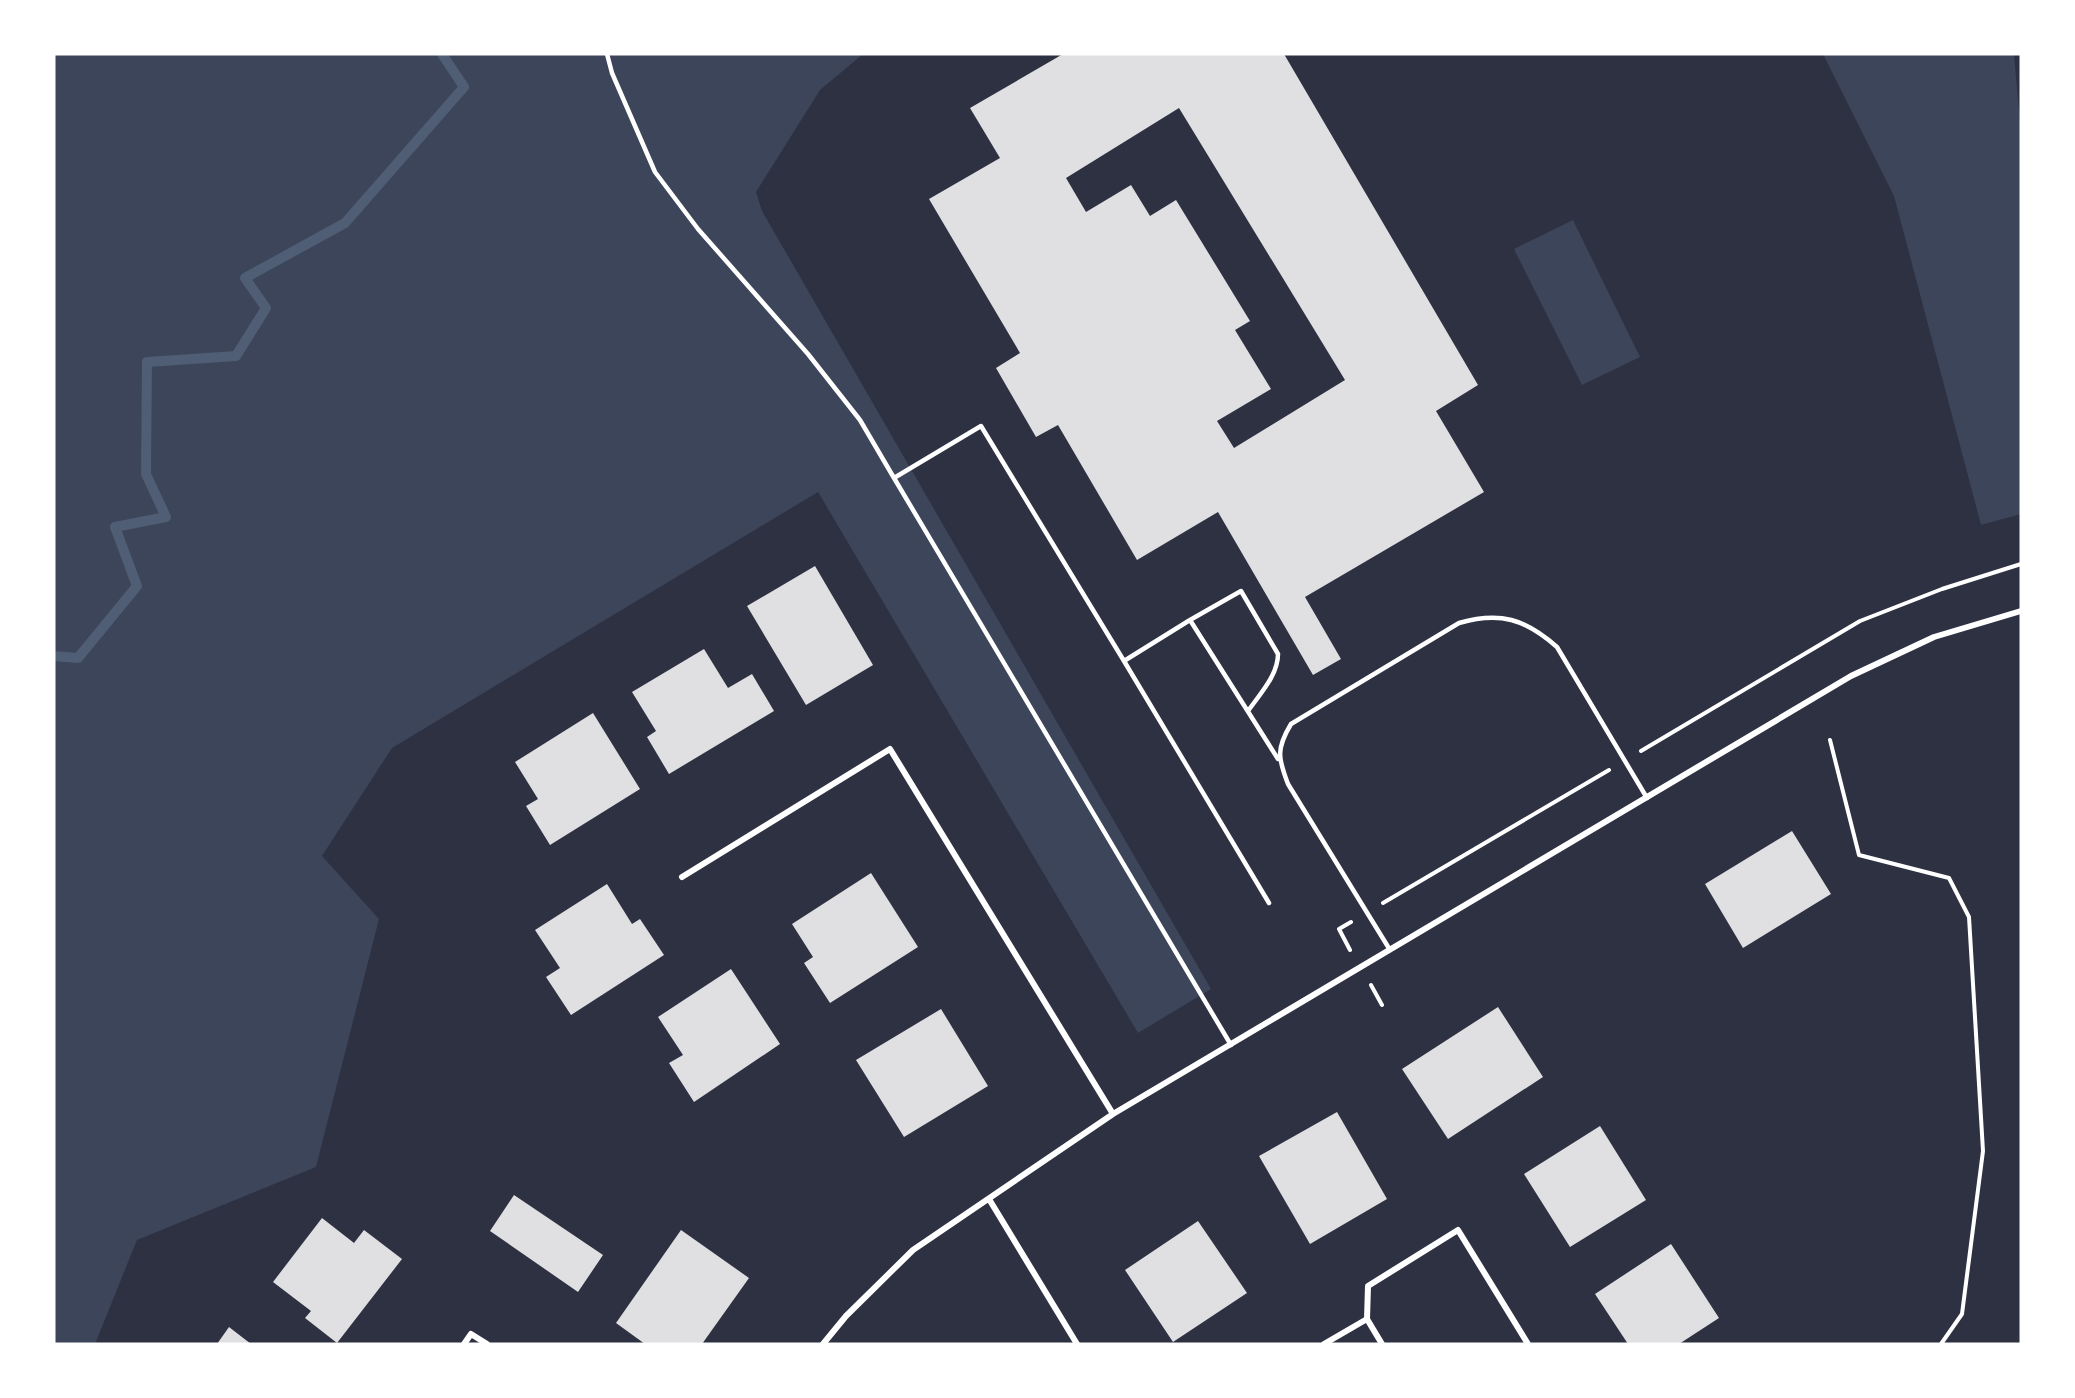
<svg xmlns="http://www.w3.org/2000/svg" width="2075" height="1398" font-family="'Playfair Display',serif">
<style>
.green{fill:#3c4559}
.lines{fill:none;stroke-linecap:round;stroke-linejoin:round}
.stream{stroke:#4f5d75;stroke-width:10}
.building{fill:#e0e0e3;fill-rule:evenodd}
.path{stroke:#fff;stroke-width:4}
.service{stroke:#fff;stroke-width:4.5}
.minor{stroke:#fff;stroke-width:6}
</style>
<rect width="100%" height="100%" fill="#2d3142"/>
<!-- green -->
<path class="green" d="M54 54H863L820 90 756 192 762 211 1211 989 1138 1033 818 492 392 748 322 856 379 919 316 1167 137 1240 95 1344H54Z
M1823 54H2014L2021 134V514L1981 525 1894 196Z
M1573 220 1640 357 1582 385 1514 249Z"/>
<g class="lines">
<!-- stream -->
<path class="stream" d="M54 656 78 658 137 586 115 527 166 517 146 474 147 362 236 356 266 308 245 278 345 223 464 87 442 54"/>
</g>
<!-- building -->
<path class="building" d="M1063 54H1284L1478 385 1436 411 1484 492 1305 597 1341 659 1313 675 1218 512 1137 560 1058 425 1036 437 996 368 1020 353 929 199 1000 158 970 108ZM1179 108 1345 380 1234 448 1217 421 1271 389 1235 330 1250 321 1176 200 1150 216 1131 185 1086 212 1066 178Z
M815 566 873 665 806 705 747 606Z
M704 649 728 688 752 674 774 711 669 774 647 737 656 731 632 692Z
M593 713 640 789 550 845 526 806 538 799 515 762Z
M1792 831 1831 894 1743 948 1705 884Z
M871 873 918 947 830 1003 804 963 813 957 792 924Z
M607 884 632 924 640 919 664 955 571 1015 546 977 560 968 535 930Z
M731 969 780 1044 694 1102 669 1063 683 1055 658 1017Z
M1498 1007 1543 1077 1448 1139 1402 1069Z
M941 1009 988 1086 904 1137 856 1060Z
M1337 1112 1387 1199 1310 1244 1259 1156Z
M1600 1126 1646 1200 1570 1247 1524 1174Z
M514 1195 603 1255 578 1292 490 1231Z
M322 1218 354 1243 364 1230 402 1259 337 1343 305 1318 311 1311 273 1282Z
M1198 1221 1247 1293 1173 1342 1125 1270Z
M681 1230 749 1278 702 1344H645L616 1323Z
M1671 1244 1719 1318 1679 1344H1628L1595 1294Z
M229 1327 251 1344H217Z"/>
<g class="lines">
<!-- path -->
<path class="path" d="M1830 740 1859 855 1949 878 1969 917 1983 1151 1962 1314 1941 1344
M1641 751 1860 621 1942 589 2021 564
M1383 903 1609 770
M1350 950 1339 929 1351 922
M1371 985 1382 1005"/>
<!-- service -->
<path class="service" d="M607 54 612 73 655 172 698 229 808 354 860 420 894 478
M1190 620 1241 591 1278 654C1278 675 1260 694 1248 711
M1124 661 1269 903
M1390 950 1288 784C1278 758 1276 749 1291 724L1459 623C1500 611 1525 619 1557 647L1647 798
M1231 1045 894 478 981 426 1124 661 1190 620 1278 759"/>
<!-- minor -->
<path class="minor" d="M682 877 890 749 1113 1114
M989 1199 1077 1344
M464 1344 471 1334 487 1344
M823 1344 846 1316 913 1250 1113 1114 1851 676 1934 637 2021 611
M1324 1344 1367 1319
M1382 1344 1367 1319 1368 1286 1458 1230 1528 1344"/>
</g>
<!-- border -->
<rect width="2075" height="1398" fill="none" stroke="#ffffff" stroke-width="111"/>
</svg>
